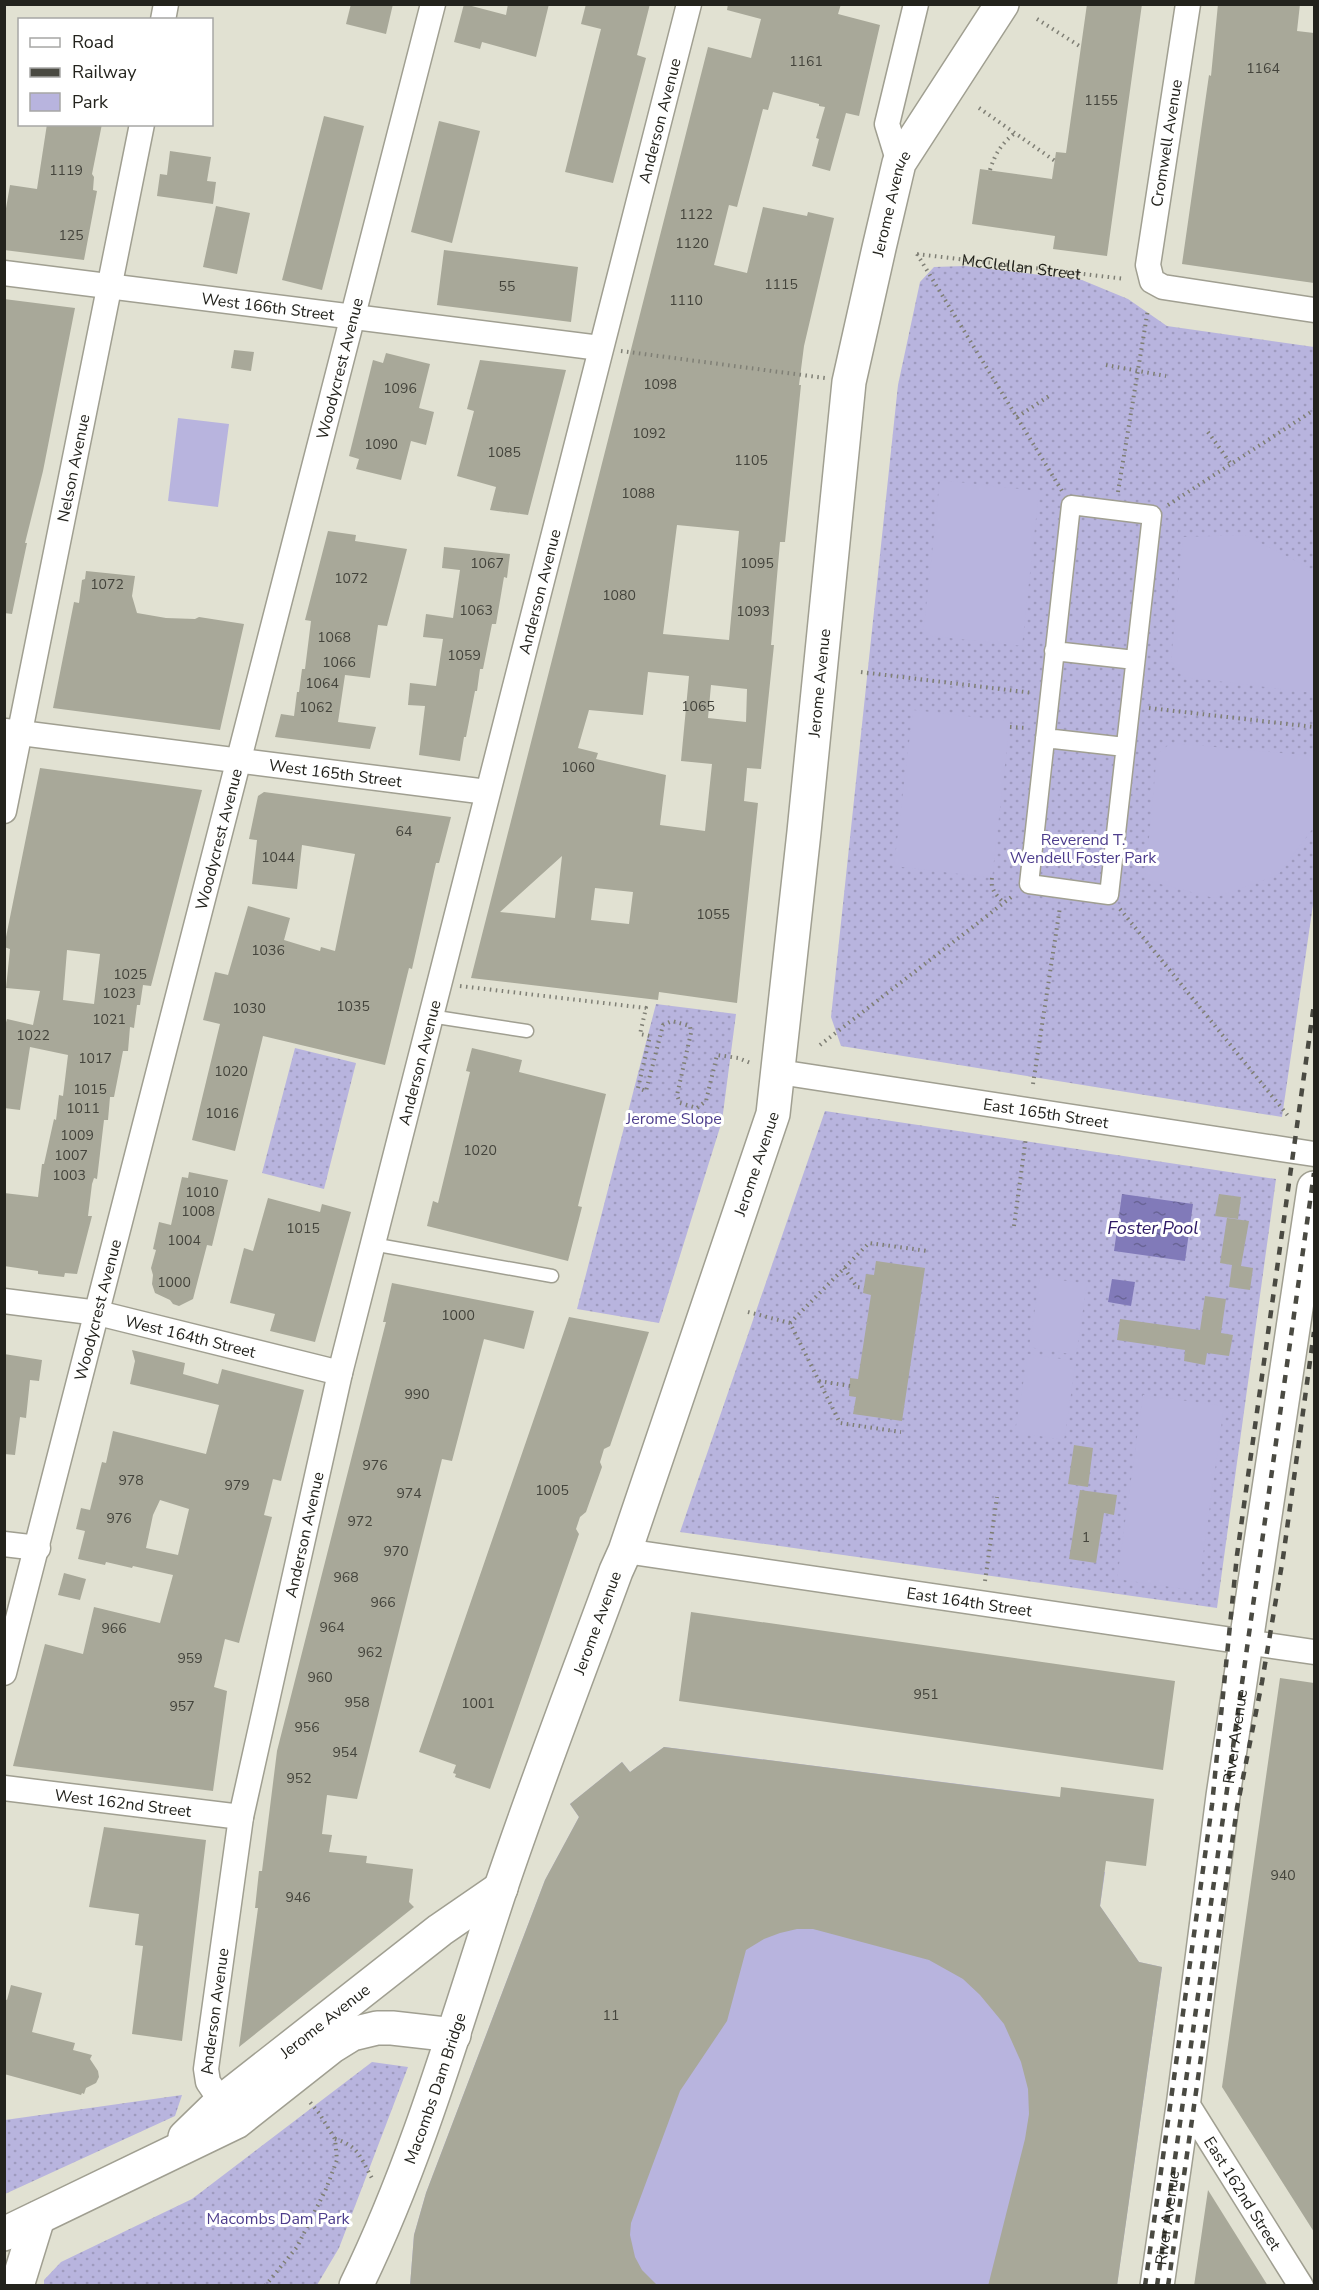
<svg xmlns="http://www.w3.org/2000/svg" width="1319" height="2290" font-family="'Nunito Sans',sans-serif">
<style>
.green{fill:url(#green-dots)}
.pitch{fill:#b8b4de}
.water{fill:url(#water-ripples)}
.building{fill:#a8a899;fill-rule:evenodd}
.lines{fill:none;stroke-linecap:round;stroke-linejoin:round}
.service-casing{stroke:#a09f91;stroke-width:15}
.pedestrian-casing{stroke:#a09f91;stroke-width:21}
.minor-casing{stroke:#a09f91;stroke-width:27}
.secondary-casing{stroke:#a09f91;stroke-width:36}
.path{stroke:#7f7f75;stroke-width:4;stroke-dasharray:1.5 4.5;stroke-linecap:butt}
.service{stroke:#fff;stroke-width:12}
.pedestrian{stroke:#fff;stroke-width:18}
.minor{stroke:#fff;stroke-width:24}
.secondary{stroke:#fff;stroke-width:33}
.rail{stroke:#4a4a42;stroke-width:4.5;stroke-dasharray:8 8;stroke-linecap:butt}
.labels{text-anchor:middle;stroke-width:6;stroke-linejoin:round;paint-order:stroke}
.number-label{font-size:14px;fill:#44443c}
.street-label{font-size:16px;fill:#23231d;stroke:#fff}
.park-label{font-size:16px;fill:#4d3d8c;stroke:#fff}
.water-label{font-size:18px;font-style:italic;fill:#2e1965;stroke:#fff}
</style>
<defs>
<pattern id="green-dots" width="8" height="8" patternUnits="userSpaceOnUse" patternTransform="scale(1.5)"><rect width="8" height="8" fill="#b8b4de"/><path d="M2 2h.1M6 6h.1" fill="none" stroke="#9e9abe" stroke-width="1.8" stroke-linecap="round"/></pattern>
<pattern id="water-ripples" width="26" height="14" patternUnits="userSpaceOnUse" patternTransform="scale(1.5)"><rect width="26" height="14" fill="#817ab9"/><path d="M2 4q2-2 4 0t4 0M15 11q2-2 4 0t4 0" fill="none" stroke="#696496"/></pattern>
</defs>
<rect width="100%" height="100%" fill="#e1e1d2"/>
<!-- green -->
<path class="green" d="M965 266 1082 280 1128 299 1167 326 1314 347V898L1282 1117 841 1046 831 1017 898 385 920 282 934 267Z
M656 1004 736 1014 722 1121 659 1323 577 1309Z
M295 1048 356 1063 324 1189 262 1173Z
M825 1111 1276 1179 1217 1608 680 1532Z
M372 2062 408 2067 339 2248 317 2285H44V2280L61 2262 192 2199Z
M182 2095 175 2116 5 2194V2120Z"/>
<!-- pitch -->
<path class="pitch" d="M178 418 229 424 218 507 168 501Z
M940 480 1039 491 1022 646 923 635Z
M1245 535 1308 567 1314 577V693L1183 677 1171 661 1183 537Z
M913 710 1010 721 992 878 894 866Z
M1171 743 1314 756V827L1278 875 1214 898 1145 880 1157 754Z
M1040 1277 1087 1284 1076 1355 1029 1347Z
M1028 1354 1076 1361 1064 1440 1015 1432Z
M1143 1395 1224 1406 1198 1591 1117 1579Z
M664 1747 1030 1793 1020 1860 1105 1872 1100 1906 1139 1962 1162 1967 1117 2285 410 2286 414 2235 426 2193 545 1880 579 1817 570 1804 622 1762 630 1772Z"/>
<!-- water -->
<path class="water" d="M1122 1194 1193 1204 1185 1261 1114 1251Z
M1112 1279 1135 1282 1131 1306 1108 1302Z"/>
<!-- building -->
<path class="building" d="M351 4H393L386 34 346 24Z
M464 4 506 15 508 4H549L536 57 482 42 480 49 454 42Z
M586 4H650L637 55 646 58 613 183 565 172 601 29 581 24Z
M728 4H841L838 14 880 25 859 116 846 113 830 171 812 166 819 139 816 138 825 107 819 106V104L773 92 768 110 763 109 737 207 729 205 714 265 747 273 763 207 807 216 808 212 834 218 804 346 799 385H801L785 542H780L771 645H774L761 769 747 768 744 801 758 803 737 1003 659 992 658 1000 471 978 708 47 751 58 761 19 727 10ZM677 525 739 531 729 640 663 634ZM648 672 689 676 681 761 712 764 705 831 660 825 666 775 596 759 598 753 578 748 589 710 643 715ZM711 685 747 689 746 722 708 718ZM562 856 555 918 500 912ZM595 888 633 892 629 924 591 920Z
M1087 4H1142L1107 256 1053 249 1055 236 972 224 980 169 1052 179 1056 152 1066 153Z
M1218 4H1300L1297 31 1314 33V283L1182 264 1209 75 1211 76Z
M324 116 364 126 322 290 282 280Z
M439 121 480 131 452 243 411 232Z
M47 124H102L92 174 94 177 93 190 97 191 84 260 4 250V220L10 185 37 189Z
M170 151 211 157 207 181 216 182 213 204 157 196 160 174 167 175Z
M216 206 250 213 237 274 203 267Z
M444 250 578 267 571 322 437 305Z
M4 299 75 308 43 471 25 543H27L12 614 4 613Z
M234 350 254 352 251 371 231 368Z
M386 353 430 364 419 408 434 412 426 445 411 441 401 480 356 469 359 459 349 456 373 360 383 363Z
M480 360 566 370 528 515 490 510 496 487 457 476 474 411 467 409Z
M328 531 356 535 355 541 407 549 387 626 378 625 370 678 345 675 338 722 376 727 370 749 275 737 281 714 294 716 297 692H299L302 669H305L311 621 305 620Z
M444 547 510 554 507 578 504 577 496 624H492L483 669H480L477 691H475L466 737H464L460 761 419 755 425 706 408 705 410 683 436 686 443 639 423 637 426 614 453 618 460 570 442 568Z
M86 571 135 576 132 596 137 613 166 618 195 619 199 617 244 624 220 730 53 708 74 602 79 603 82 580 85 579Z
M40 768 202 790 151 986 143 985 140 1005H137L134 1028 130 1027 128 1051H123L114 1097H110L108 1120H104L97 1179 94 1178 92 1184 88 1216H92L77 1274 65 1273 64 1277 38 1274V1271L4 1266V1193L38 1197 42 1164H44L54 1119 56 1120 59 1095 63 1096 68 1055 30 1047 20 1110 4 1108V1029L7 1019 33 1025 40 991 6 988 10 949 4 947ZM67 950 100 954 94 1004 63 1000Z
M264 792 451 817 439 863H436L412 969 409 968 385 1065 263 1036 235 1151 192 1140 220 1024 203 1020 215 972 228 975 248 906 290 918 284 940 320 951 321 947 335 951 355 854 302 845 297 889 252 884 257 840 249 839 258 796Z
M472 1048 522 1060 519 1072 606 1094 578 1206 582 1207 568 1261 427 1226 433 1201 438 1203 470 1072 466 1071Z
M189 1172 228 1180 212 1246 207 1245 193 1299 179 1306 173 1304 170 1300 155 1293 152 1284 153 1275 151 1268 156 1250 153 1249 159 1222 171 1225 182 1177 188 1178Z
M1219 1194 1241 1197 1238 1219 1215 1216Z
M268 1198 320 1212 322 1204 351 1212 315 1342 270 1331 275 1314 230 1303 244 1248 253 1251Z
M1227 1218 1249 1221 1241 1266 1253 1268 1250 1290 1229 1287 1232 1265 1220 1263Z
M876 1261 925 1268 902 1421 853 1414 856 1397 849 1396 850 1378 858 1379 871 1295 863 1293 866 1274 874 1275Z
M392 1283 534 1311 524 1349 484 1339 452 1461 442 1459 357 1799 327 1795 322 1834 332 1835 329 1852 367 1856 366 1863 413 1869 409 1902 414 1907 239 2047 258 1908H255L259 1871H262L277 1751 386 1322H383Z
M1205 1296 1226 1299 1221 1333 1233 1335 1229 1356 1207 1353 1205 1365 1184 1361 1185 1350 1117 1340 1120 1319 1200 1330Z
M569 1317 649 1332 610 1446 604 1449 600 1462 602 1467 586 1512 580 1517 576 1529 579 1534 490 1789 455 1777 456 1774 453 1773 456 1765 419 1752Z
M132 1350 185 1363 183 1374 218 1384 222 1369 304 1390 281 1481 273 1479 264 1515 272 1517 239 1643 225 1639 214 1687 227 1691 213 1791 13 1766 45 1644 83 1654 94 1607 160 1623 173 1575 133 1566 132 1568 106 1562 105 1565 78 1559 85 1531 76 1529 81 1508 90 1510 102 1462 106 1463 113 1431 206 1454 219 1405 130 1384 135 1361ZM160 1500 189 1509 178 1555 146 1548 153 1515Z
M4 1354 42 1360 39 1381 30 1380 26 1418 20 1417 15 1455 4 1454Z
M1074 1445 1093 1448 1088 1487 1068 1484Z
M1080 1490 1117 1495 1114 1515 1104 1513 1096 1563 1069 1559Z
M64 1573 86 1579 80 1600 58 1595Z
M691 1612 1175 1681 1163 1770 679 1701Z
M1280 1678 1314 1683V2232L1222 2087Z
M664 1747 1060 1797 1061 1787 1154 1799 1146 1866 1106 1861 1100 1906 1139 1962 1162 1967 1117 2286H988L1025 2139 1029 2114 1028 2089 1021 2062 1004 2024 980 1995 963 1979 929 1960 813 1929H797L780 1933 764 1939 746 1950 727 2021 680 2091 631 2223 630 2235 635 2257 642 2270 658 2286H410L414 2235 426 2193 545 1880 579 1817 570 1804 622 1762 630 1772Z
M104 1827 206 1840 182 2041 132 2034 143 1946 135 1945 139 1914 89 1907Z
M11 1985 42 1993 32 2032 75 2043 73 2050 92 2055 90 2059 98 2071 99 2077 96 2083 86 2088 84 2094 82 2093 81 2095 4 2074V1999L7 2000Z
M1208 2190 1268 2286H1194Z"/>
<g class="lines">
<!-- service casing -->
<g class="service-casing">
<path id="service" d="M430 1016 527 1031
M372 1244 552 1276"/>
</g>
<!-- pedestrian casing -->
<g class="pedestrian-casing">
<path id="pedestrian" d="M1071 505 1152 515 1109 895 1029 884Z
M1054 651 1135 660
M1045 738 1125 747"/>
</g>
<!-- minor casing -->
<g class="minor-casing">
<g id="minor">
<path d="M1188 4 1148 265 1152 281 1163 287 1314 310"/>
<path d="M163 20 166 4"/>
<path d="M899 163 887 124 916 4"/>
<path id="s2" d="M4 273 600 348"/>
<path id="s3" d="M5 731 487 792"/>
<path id="s4" d="M4 811 142 124"/>
<path id="s5" d="M779 1072 1314 1154"/>
<path id="s6" d="M4 1301 98 1313 340 1373"/>
<path d="M4 1544 38 1548"/>
<path id="s7" d="M625 1551 1314 1652"/>
<path id="s8" d="M4 1673 433 4"/>
<path id="s9" d="M4 1788 241 1817"/>
<path id="s10" d="M1184 2099 1301 2286"/>
<path id="s11" d="M231 2116 208 2082 206 2069 241 1817 340 1373 689 4"/>
</g>
</g>
<!-- secondary casing -->
<g class="secondary-casing">
<g id="secondary">
<path id="s12" d="M185 2137 221 2102 440 1930 501 1888"/>
<path d="M4 2234 236 2122 331 2047 352 2034 377 2028H392L454 2035"/>
<path d="M17 2286 38 2218"/>
<path id="s13" d="M356 2286C418 2159 456 2023 500 1890 536 1783 577 1677 616 1571L625 1551 773 1114 804 832 849 382 879 248 899 163 1002 4"/>
<path d="M1157 2286 1184 2099 1223 1796 1314 1188"/>
</g>
</g>
<!-- path -->
<g class="path">
<path d="M1037 19 1081 47"/>
<path d="M979 108 1055 161"/>
<path d="M990 170C995 154 1001 144 1015 133"/>
<path d="M917 254 1062 491"/>
<path id="s1" d="M917 254 1125 279"/>
<path d="M621 351 825 378"/>
<path d="M1106 365 1166 376"/>
<path d="M1017 417 1049 396"/>
<path d="M1208 432 1231 464"/>
<path d="M1118 492 1148 309"/>
<path d="M1168 505 1314 410"/>
<path d="M861 672 1033 693"/>
<path d="M1149 708 1314 727"/>
<path d="M1010 727 1027 728"/>
<path d="M992 878C990 889 996 895 1004 903"/>
<path d="M1120 909 1289 1117"/>
<path d="M460 986 646 1008 640 1034 650 1036 638 1088 646 1091 663 1025 672 1021 690 1026 691 1033 677 1095 680 1103 697 1108 706 1101 717 1055 738 1058 753 1064"/>
<path d="M820 1045 1014 895"/>
<path d="M1033 1084 1060 907"/>
<path d="M1014 1226 1026 1137"/>
<path d="M844 1268 857 1287 864 1288"/>
<path d="M748 1312 790 1323 840 1423 901 1432"/>
<path d="M790 1323 869 1243 928 1251"/>
<path d="M819 1381 850 1386"/>
<path d="M985 1581 997 1497"/>
<path d="M335 2139C360 2146 361 2160 373 2180"/>
<path d="M265 2286 297 2247 326 2189 337 2160 335 2139 319 2113 309 2101"/>
</g>
<!-- service -->
<use href="#service" class="service"/>
<!-- pedestrian -->
<use href="#pedestrian" class="pedestrian"/>
<!-- minor -->
<use href="#minor" class="minor"/>
<!-- secondary -->
<use href="#secondary" class="secondary"/>
<!-- rail -->
<g class="rail">
<path d="M1145 2286 1212 1805 1237 1555 1314 1004"/>
<path id="s14" d="M1157 2286 1314 1173"/>
<path d="M1168 2286 1237 1808 1262 1682 1283 1558 1314 1332"/>
</g>
</g>
<g class="labels">
<!-- number labels -->
<g class="number-label">
<text x="806" y="66">1161</text>
<text x="1263" y="73">1164</text>
<text x="1101" y="105">1155</text>
<text x="66" y="175">1119</text>
<text x="696" y="219">1122</text>
<text x="71" y="240">125</text>
<text x="692" y="248">1120</text>
<text x="781" y="289">1115</text>
<text x="507" y="291">55</text>
<text x="686" y="305">1110</text>
<text x="660" y="389">1098</text>
<text x="400" y="393">1096</text>
<text x="649" y="438">1092</text>
<text x="381" y="449">1090</text>
<text x="504" y="457">1085</text>
<text x="751" y="465">1105</text>
<text x="638" y="498">1088</text>
<text x="487" y="568">1067</text>
<text x="757" y="568">1095</text>
<text x="351" y="583">1072</text>
<text x="107" y="589">1072</text>
<text x="619" y="600">1080</text>
<text x="476" y="615">1063</text>
<text x="753" y="616">1093</text>
<text x="334" y="642">1068</text>
<text x="464" y="660">1059</text>
<text x="339" y="667">1066</text>
<text x="322" y="688">1064</text>
<text x="698" y="711">1065</text>
<text x="316" y="712">1062</text>
<text x="578" y="772">1060</text>
<text x="404" y="836">64</text>
<text x="278" y="862">1044</text>
<text x="713" y="919">1055</text>
<text x="268" y="955">1036</text>
<text x="130" y="979">1025</text>
<text x="119" y="998">1023</text>
<text x="353" y="1011">1035</text>
<text x="249" y="1013">1030</text>
<text x="109" y="1024">1021</text>
<text x="33" y="1040">1022</text>
<text x="95" y="1063">1017</text>
<text x="231" y="1076">1020</text>
<text x="90" y="1094">1015</text>
<text x="83" y="1113">1011</text>
<text x="222" y="1118">1016</text>
<text x="77" y="1140">1009</text>
<text x="480" y="1155">1020</text>
<text x="71" y="1160">1007</text>
<text x="69" y="1180">1003</text>
<text x="202" y="1197">1010</text>
<text x="198" y="1216">1008</text>
<text x="303" y="1233">1015</text>
<text x="184" y="1245">1004</text>
<text x="174" y="1287">1000</text>
<text x="458" y="1320">1000</text>
<text x="417" y="1399">990</text>
<text x="375" y="1470">976</text>
<text x="131" y="1485">978</text>
<text x="237" y="1490">979</text>
<text x="552" y="1495">1005</text>
<text x="409" y="1498">974</text>
<text x="119" y="1523">976</text>
<text x="360" y="1526">972</text>
<text x="1086" y="1542">1</text>
<text x="396" y="1556">970</text>
<text x="346" y="1582">968</text>
<text x="383" y="1607">966</text>
<text x="332" y="1632">964</text>
<text x="114" y="1633">966</text>
<text x="370" y="1657">962</text>
<text x="190" y="1663">959</text>
<text x="320" y="1682">960</text>
<text x="926" y="1699">951</text>
<text x="357" y="1707">958</text>
<text x="478" y="1708">1001</text>
<text x="182" y="1711">957</text>
<text x="307" y="1732">956</text>
<text x="345" y="1757">954</text>
<text x="299" y="1783">952</text>
<text x="1283" y="1880">940</text>
<text x="298" y="1902">946</text>
<text x="611" y="2020">11</text>
</g>
<!-- street labels -->
<g class="street-label">
<text dy="6" stroke="none"><textPath href="#s11" startOffset="2056">Anderson Avenue</textPath></text>
<text transform="translate(1166 143) rotate(-81)" y="6">Cromwell Avenue</text>
<text dy="6" stroke="none"><textPath href="#s13" startOffset="2164">Jerome Avenue</textPath></text>
<text dy="6" stroke="none"><textPath href="#s1" startOffset="105">McClellan Street</textPath></text>
<text dy="6" stroke="none"><textPath href="#s2" startOffset="266">West 166th Street</textPath></text>
<text dy="6" stroke="none"><textPath href="#s8" startOffset="1347">Woodycrest Avenue</textPath></text>
<text dy="6" stroke="none"><textPath href="#s4" startOffset="350">Nelson Avenue</textPath></text>
<text dy="6" stroke="none"><textPath href="#s11" startOffset="1570">Anderson Avenue</textPath></text>
<text dy="6" stroke="none"><textPath href="#s13" startOffset="1678">Jerome Avenue</textPath></text>
<text dy="6" stroke="none"><textPath href="#s3" startOffset="333">West 165th Street</textPath></text>
<text dy="6" stroke="none"><textPath href="#s8" startOffset="861">Woodycrest Avenue</textPath></text>
<text dy="6" stroke="none"><textPath href="#s11" startOffset="1084">Anderson Avenue</textPath></text>
<text dy="6" stroke="none"><textPath href="#s5" startOffset="270">East 165th Street</textPath></text>
<text dy="6" stroke="none"><textPath href="#s13" startOffset="1192">Jerome Avenue</textPath></text>
<text dy="6" stroke="none"><textPath href="#s8" startOffset="375">Woodycrest Avenue</textPath></text>
<text dy="6" stroke="none"><textPath href="#s6" startOffset="190">West 164th Street</textPath></text>
<text dy="6" stroke="none"><textPath href="#s11" startOffset="598">Anderson Avenue</textPath></text>
<text dy="6" stroke="none"><textPath href="#s7" startOffset="348">East 164th Street</textPath></text>
<text dy="6" stroke="none"><textPath href="#s13" startOffset="706">Jerome Avenue</textPath></text>
<text dy="6" stroke="none"><textPath href="#s14" startOffset="555">River Avenue</textPath></text>
<text dy="6" stroke="none"><textPath href="#s9" startOffset="120">West 162nd Street</textPath></text>
<text dy="6" stroke="none"><textPath href="#s11" startOffset="112">Anderson Avenue</textPath></text>
<text dy="6" stroke="none"><textPath href="#s12" startOffset="182">Jerome Avenue</textPath></text>
<text dy="6" stroke="none"><textPath href="#s13" startOffset="213">Macombs Dam Bridge</textPath></text>
<text dy="6" stroke="none"><textPath href="#s10" startOffset="111">East 162nd Street</textPath></text>
<text dy="6" stroke="none"><textPath href="#s14" startOffset="69">River Avenue</textPath></text>
</g>
<!-- park labels -->
<g class="park-label">
<text x="1083" y="845">Reverend T.<tspan x="1083" dy="18">Wendell Foster Park</tspan></text>
<text x="674" y="1124">Jerome Slope</text>
<text x="278" y="2224">Macombs Dam Park</text>
</g>
<!-- water labels -->
<g class="water-label">
<text x="1153" y="1234">Foster Pool</text>
</g>
</g>
<!-- border -->
<rect width="1319" height="2290" fill="none" stroke="#23231d" stroke-width="12"/>
<!-- legend -->
<rect x="18" y="18" width="195" height="108" fill="#ffffff" stroke="#a7a7a5" stroke-width="1.5"/>
<rect x="30" y="38" width="30" height="9" fill="#ffffff" stroke="#a7a7a5" stroke-width="1.5"/>
<text x="72" y="48" font-size="18" fill="#23231d">Road</text>
<rect x="30" y="68" width="30" height="9" fill="#4a4a42" stroke="#a7a7a5" stroke-width="1.5"/>
<text x="72" y="78" font-size="18" fill="#23231d">Railway</text>
<rect x="30" y="93" width="30" height="18" fill="#b8b4de" stroke="#a7a7a5" stroke-width="1.5"/>
<text x="72" y="108" font-size="18" fill="#23231d">Park</text>
</svg>
